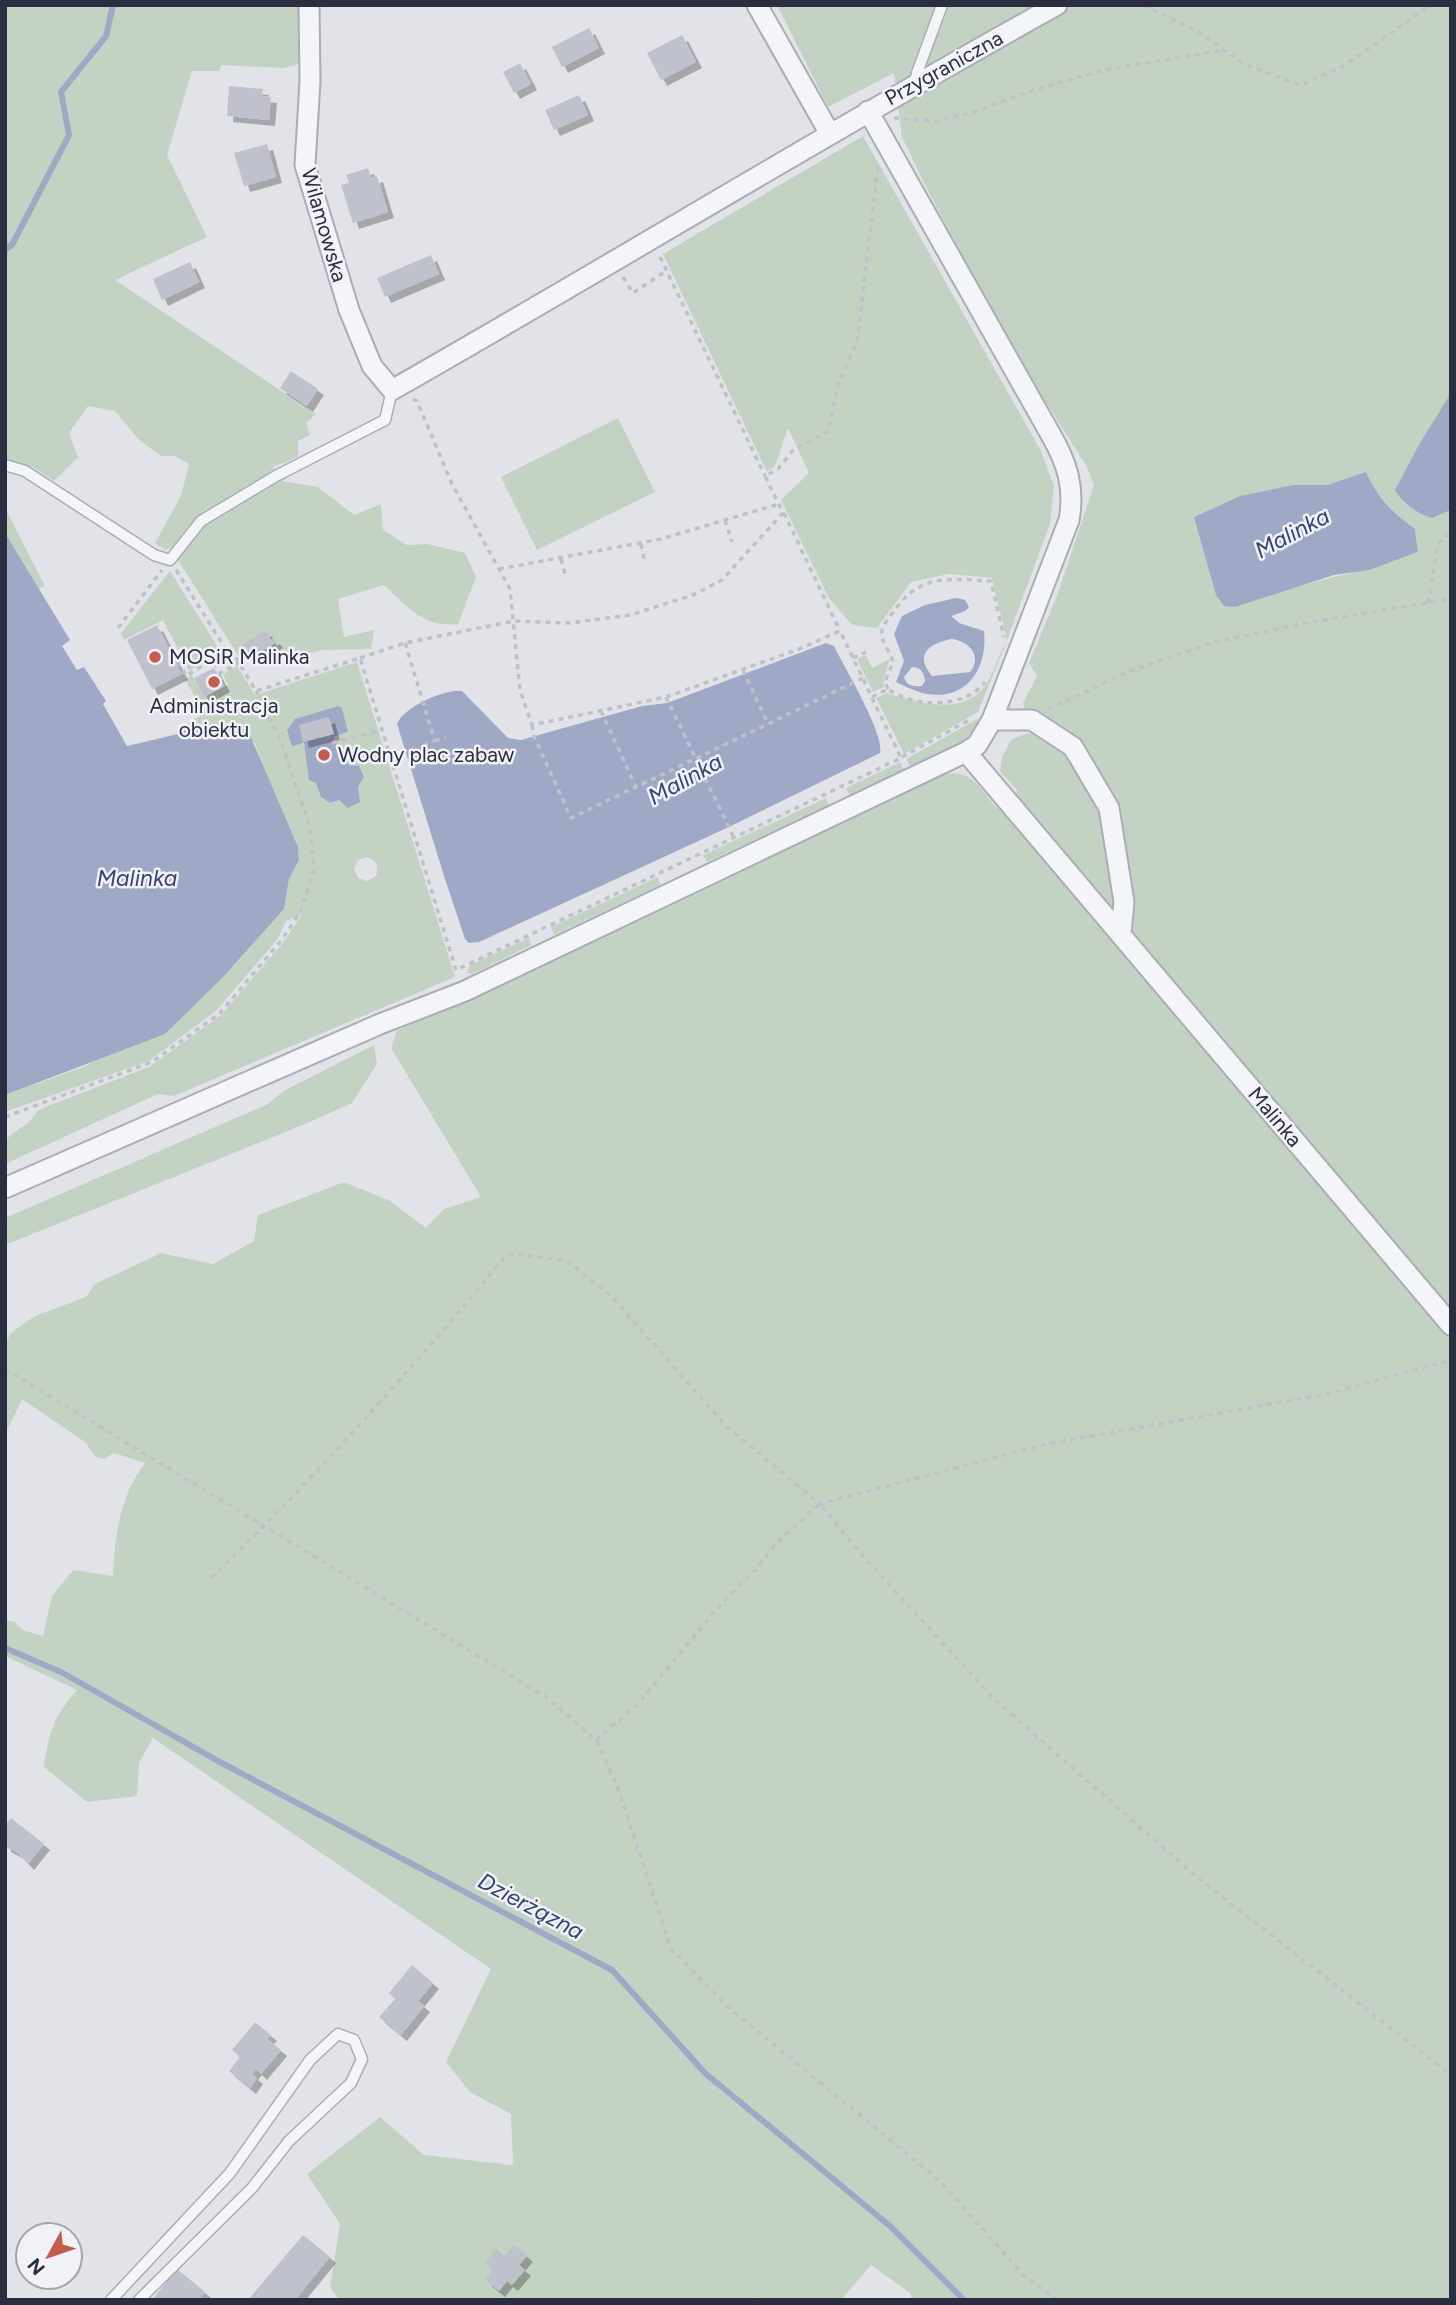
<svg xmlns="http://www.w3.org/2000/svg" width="1456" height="2305" font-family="Figtree,sans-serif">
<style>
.green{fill:#c4d2c3;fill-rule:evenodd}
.water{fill:#9fa9c6;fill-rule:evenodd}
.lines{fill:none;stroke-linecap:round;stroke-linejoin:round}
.stream{stroke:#9fa9c6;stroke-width:6}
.building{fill:#bfc1cc;filter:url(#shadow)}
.lane-casing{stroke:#abadb6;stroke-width:13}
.street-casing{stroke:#abadb6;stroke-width:23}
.path{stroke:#c0c1c8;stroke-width:3.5;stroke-dasharray:5 5;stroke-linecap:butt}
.lane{stroke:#f4f5f8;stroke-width:10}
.street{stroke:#f4f5f8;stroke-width:19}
.poi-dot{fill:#c55c50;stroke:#f1f2f7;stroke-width:2.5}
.labels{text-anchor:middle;stroke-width:5;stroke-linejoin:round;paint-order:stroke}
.street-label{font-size:21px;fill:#2b2e40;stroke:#f1f2f7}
.poi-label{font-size:21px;fill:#2b2e40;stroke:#f1f2f7;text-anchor:start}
.water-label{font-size:23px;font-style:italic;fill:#384371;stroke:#f1f2f7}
</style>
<defs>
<filter id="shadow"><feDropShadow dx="6" dy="6" stdDeviation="0" flood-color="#0004"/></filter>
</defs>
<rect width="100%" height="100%" fill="#e2e3e9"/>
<!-- green -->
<path class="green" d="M5 5H301V63L284 68 222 65 219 71H192L167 155 207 237 115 280 316 414 306 423 310 435 298 441V457L273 467 282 481 318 487 354 515 381 504 383 530 407 545 427 544 465 553 476 577 458 624C423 628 408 607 384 585L338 599 344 637 374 630 371 649 323 650 264 664 241 660 178 560 198 533 190 524 173 547 165 550 155 543 181 496 189 464 175 456H161L139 440 115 411 88 406 69 433 78 457 54 481 34 468 5 458Z
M777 5H1451V393L1403 502C1423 518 1427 520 1451 510V2300H912L910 2293 871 2265 841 2300H758L753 2297 750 2300H339L330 2287 340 2224 307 2174 380 2117 424 2155 513 2165 511 2114 470 2092 446 2062 491 1969 153 1738 139 1763 137 1796 87 1802 44 1767C49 1733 53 1717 77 1690L5 1656V1620L15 1622 23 1630 43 1636 52 1596 73 1570 113 1576C114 1538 121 1493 145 1463L114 1453 104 1459 95 1456 85 1442 22 1399 9 1427 5 1430V1343L12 1332 35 1316 86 1297 95 1284 161 1253 213 1264 254 1241 258 1215 344 1182 390 1201 426 1228 444 1209 481 1197 391 1048 397 1031 937 776C969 766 977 784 996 807L1018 791 1000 771 1002 757 1012 739 1032 732 1023 703 1037 676 1029 663 1058 593 1094 485 1087 467 1035 385 988 303 930 195 902 137 894 73 828 107ZM1366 473C1379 500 1391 511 1415 529L1418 552C1375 570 1330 576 1286 590L1194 517 1240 496 1293 485H1327Z
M863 136 1041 451 1054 486 1050 524 1007 640 992 578 949 574 911 582 877 628 852 625 829 598 781 500 809 473 788 428 775 466 767 472 663 254Z
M618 418 655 492 537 550 501 477Z
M5 508 45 586 38 589 5 533Z
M170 571 221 652 189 671 163 620 124 640 121 633Z
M1007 641 978 712 904 754 876 698 887 693C916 702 962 717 985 686 994 673 998 655 1007 641Z
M866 655 872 668 890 659 884 678V687L873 692 857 659Z
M357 662 455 977 174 1096 158 1094 5 1164V1141C19 1125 26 1130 38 1110L151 1066 221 1015 282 944 302 915 286 921 277 940 216 1011 149 1061 5 1112V1095L88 1065 224 976 284 909 289 879 299 860 298 847 266 775 255 743 230 725 178 730 204 713 185 679 192 675 204 697 228 685 223 674 237 666 255 695ZM338 706 342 709 348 732 334 737C339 754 350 768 359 784L339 800 330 803 316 783 303 743 292 746V722ZM367 857C376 860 379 866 376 876L367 881 358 878 354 869 358 860Z
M981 717 982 721 971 738 911 768 906 759Z
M900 762 904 770 850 796 846 788Z
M826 798 829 805 707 862 703 855Z
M658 877 660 885 554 935 551 927Z
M529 938 532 945 472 974 467 973 470 965Z
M374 1045 377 1064 352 1103 303 1125 5 1245V1218L266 1105 285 1090Z"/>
<!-- water -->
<path class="water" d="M1451 393V510L1432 518C1415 513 1405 505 1395 490L1420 443Z
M1366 472C1379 500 1391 511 1415 529L1418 552 1369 570 1334 575 1235 607 1224 606 1216 595 1194 517 1240 496 1293 485H1327Z
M5 533 70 640 62 646 77 670 84 667 106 701 103 704 127 746 178 734V730L230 725 243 728 250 735 298 847 299 860 289 879 284 909 224 976 165 1034 5 1095Z
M956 598 965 600 969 607 965 611 951 616 959 623 984 631C988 670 965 703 922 693 913 690 904 686 896 682L904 661 894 634 902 616 925 605ZM951 639C969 641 983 656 970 672L932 676C914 654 929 644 951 639ZM912 667C921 667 924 673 925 681L922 686C913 687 906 685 904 677Z
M826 643 834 646C844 667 885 734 880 753L731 826 479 942 469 943 465 939 445 879 397 724C404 707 444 689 462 691L508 738 521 740 642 706 667 703Z
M338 706 342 708 348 732 334 737C338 752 343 753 349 765L359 766 364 777 358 787 360 802 348 808 339 800 330 803 321 797 316 783 309 780 304 743 292 746 287 730 295 719Z"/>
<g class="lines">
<!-- stream -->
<path class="stream" d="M5 250 12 245 69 135 61 92 106 36 113 5
M5 1648 63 1673 218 1761 612 1970 705 2073 890 2226 964 2300"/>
</g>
<!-- building -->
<path class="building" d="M589 28 599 48 562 67 552 47Z
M682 35 696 62 661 80 647 53Z
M520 63 531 84 514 93 503 72Z
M229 86 263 89 262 96 271 97 269 120 227 116Z
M579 95 588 115 554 130 545 110Z
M267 144 276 177 244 186 234 153Z
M368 168 371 178 377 176 388 212 353 223 341 185 349 183 346 175Z
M431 255 439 274 385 297 377 278Z
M190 262 199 282 162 300 153 279Z
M291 371 318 389 307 406 280 388Z
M157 625 182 674 152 689 127 640Z
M266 630 271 640 274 638 277 642 252 657 247 647 243 649 241 645Z
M214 668 224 686 204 697 194 678Z
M329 717 334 734 303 742 299 725Z
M11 1818 44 1844 28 1864 18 1853 5 1846V1825Z
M412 1965 433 1983 418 2001 424 2006 401 2035 379 2017 395 1999 389 1993Z
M255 2022 271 2035 267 2039 281 2050 261 2074 256 2069 252 2074 257 2078 250 2088 229 2071 240 2057 232 2050Z
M303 2235 330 2257 295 2300H248Z
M514 2245 527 2256 519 2265 525 2270 512 2285 507 2281 499 2291 485 2280 493 2270 485 2263 496 2249 504 2256Z
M177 2269 205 2292 199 2300H152Z"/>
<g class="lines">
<!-- lane casing -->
<g class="lane-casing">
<path id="lane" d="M915 83 917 73 942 5
M5 465 25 471 154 555 170 560 201 521 276 476 385 420 392 390
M111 2300 230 2173 310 2060 338 2034 354 2040 362 2059 351 2083 289 2141 252 2188 139 2300"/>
</g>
<!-- street casing -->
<g class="street-casing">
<path id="street" d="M309 5 310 81 305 165 349 310 372 366 392 390C615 263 833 129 1057 5
M757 5 830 134
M992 720H1032L1073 747 1109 808 1124 902 1121 933
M966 752 1451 1325
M5 1188 380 1024 465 991 966 752 977 745 992 720 1069 520C1075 487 1067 463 1051 435L868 111"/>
</g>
<!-- path -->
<path class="path" d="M1144 5 1200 33 1244 64 1300 85 1342 67 1431 5
M894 118 936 121 974 112 1033 90 1104 70 1225 50
M660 257 765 476
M623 277 633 293 666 271
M413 399 417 401 452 484 510 589 520 690 532 725 666 697 799 649 840 631 901 758 456 970
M784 513 840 631
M725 520 732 542
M641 544 645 563
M561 559 565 574
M499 569 661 539 779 504
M176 570 227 651 231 649 256 691 360 658 456 970
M1428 603 1438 544 1451 530
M118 628 162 570
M405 643 435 741 425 744
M227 651 213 659 220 673 239 663
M174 652 186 676 213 659
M360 658 405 643 514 621 569 623 630 615 693 595 722 580 783 513 765 476 778 469 794 449 828 432 838 385 857 342 878 167
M853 658 866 652
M743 670 768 724 863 678
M888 689 885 682 893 662C891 652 880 642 882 631 883 623 892 615 896 608 923 573 951 579 991 581L1004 637
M666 697 734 838
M872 697 888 689C913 708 965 709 985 682
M1048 709 1130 671 1214 642 1306 623 1451 599
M601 711 636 787
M532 725 533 734 571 818 768 724
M435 741 446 737
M332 743 382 730
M902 757 969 720
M5 1117 152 1062 219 1014 280 942 300 913 314 870 310 827 281 742 256 691
M5 1369 546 1697 596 1740 617 1785 671 1949 728 2007 939 2180 1026 2278 1058 2300
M211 1578C317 1476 414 1367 507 1254L566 1260 612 1297 725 1425 820 1504 1046 1444 1327 1394 1451 1360
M596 1740 636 1706 722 1603 756 1569 777 1542 820 1504 862 1555 993 1698 1198 1878 1451 2075"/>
<!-- lane -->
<use href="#lane" class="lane"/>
<!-- street -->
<use href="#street" class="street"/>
</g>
<!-- markers -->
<g class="poi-dot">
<circle cx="155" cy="657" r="7"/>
<circle cx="214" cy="682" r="7"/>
<circle cx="324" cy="755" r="7"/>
</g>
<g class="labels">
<!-- street labels -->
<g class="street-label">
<text transform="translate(944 68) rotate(-29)" y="7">Przygraniczna</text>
<text transform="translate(324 225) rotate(74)" y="7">Wilamowska</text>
<text transform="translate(1275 1117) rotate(50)" y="7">Malinka</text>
</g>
<!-- poi labels -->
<g class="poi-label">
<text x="169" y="664">MOSiR Malinka</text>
<text x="214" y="713" text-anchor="middle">Administracja<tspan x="214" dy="24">obiektu</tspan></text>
<text x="338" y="762">Wodny plac zabaw</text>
</g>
<!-- water labels -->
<g class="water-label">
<text transform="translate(1292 533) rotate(-28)" y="8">Malinka</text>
<text transform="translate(685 779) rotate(-29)" y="8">Malinka</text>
<text x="137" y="886">Malinka</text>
<text transform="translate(531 1906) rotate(28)" y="8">Dzierżązna</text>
</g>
</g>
<!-- border -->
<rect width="1456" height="2305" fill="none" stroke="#2b2e40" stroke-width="14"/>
<!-- north arrow -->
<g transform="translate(49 2256) rotate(230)"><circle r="33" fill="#f1f2f7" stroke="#a2a4ae" stroke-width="2"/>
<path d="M0-5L12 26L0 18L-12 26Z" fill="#c55c50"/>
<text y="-10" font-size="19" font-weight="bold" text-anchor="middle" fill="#2b2e40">N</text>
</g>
</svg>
